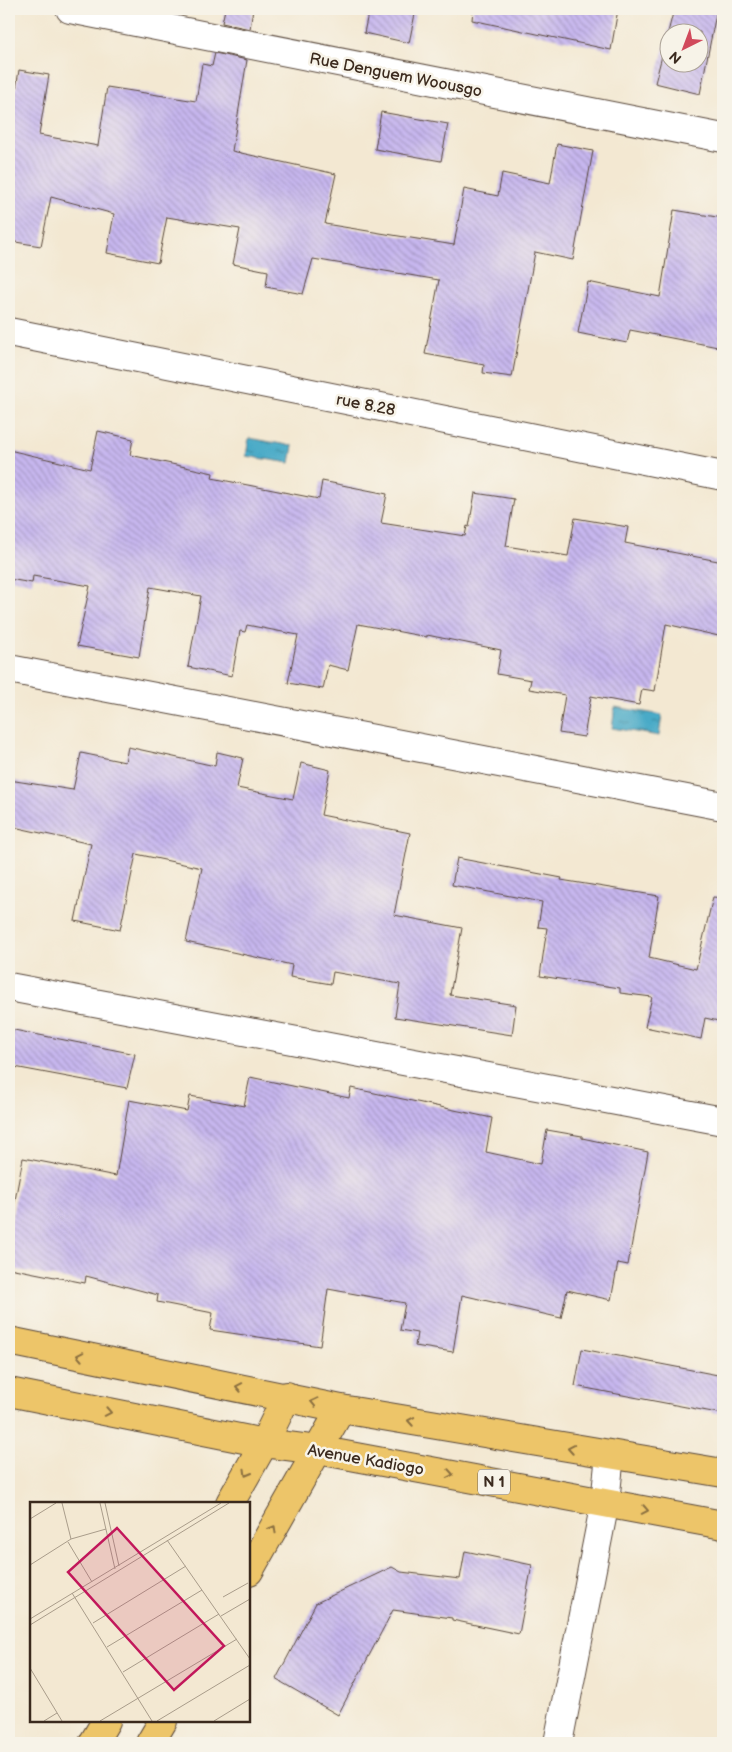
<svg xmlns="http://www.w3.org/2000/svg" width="732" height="1752" font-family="'Balsamiq Sans',sans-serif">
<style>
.water{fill:url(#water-ripples);stroke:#426a72}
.building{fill:url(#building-back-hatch);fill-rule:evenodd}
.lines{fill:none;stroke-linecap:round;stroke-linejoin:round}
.minor-casing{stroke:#574639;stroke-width:30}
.major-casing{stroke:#574639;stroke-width:30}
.highway-casing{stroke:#574639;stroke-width:30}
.minor{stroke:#fff;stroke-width:28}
.major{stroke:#edc569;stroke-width:28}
.highway{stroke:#edc569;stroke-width:28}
.oneway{stroke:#8b7040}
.labels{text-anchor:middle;stroke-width:5;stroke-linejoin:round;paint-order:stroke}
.shield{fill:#f7f3e8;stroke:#73665b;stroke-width:1}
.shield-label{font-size:15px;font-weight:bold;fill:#3b2a1e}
.street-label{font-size:16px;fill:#3b2a1e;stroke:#f7f3e8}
.inset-road{fill:none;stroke:#a99c8a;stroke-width:1}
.view{fill:#c2185b;fill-opacity:0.15;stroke:#c2185b;stroke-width:2.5}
.inset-edge{fill:none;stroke:#3b2a1e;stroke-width:2.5}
</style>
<defs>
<pattern id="water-ripples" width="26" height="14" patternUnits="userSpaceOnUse" patternTransform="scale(1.25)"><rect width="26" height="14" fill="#48aac7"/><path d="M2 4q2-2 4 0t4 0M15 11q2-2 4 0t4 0" fill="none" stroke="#3d8ba1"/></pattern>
<pattern id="building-back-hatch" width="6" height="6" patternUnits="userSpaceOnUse" patternTransform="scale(1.25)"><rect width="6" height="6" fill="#c7b7ef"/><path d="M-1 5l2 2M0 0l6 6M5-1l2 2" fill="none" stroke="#a395c1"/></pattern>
</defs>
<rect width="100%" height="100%" fill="#f7f3e8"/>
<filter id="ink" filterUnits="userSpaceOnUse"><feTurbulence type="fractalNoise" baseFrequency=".02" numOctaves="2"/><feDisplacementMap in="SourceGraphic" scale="10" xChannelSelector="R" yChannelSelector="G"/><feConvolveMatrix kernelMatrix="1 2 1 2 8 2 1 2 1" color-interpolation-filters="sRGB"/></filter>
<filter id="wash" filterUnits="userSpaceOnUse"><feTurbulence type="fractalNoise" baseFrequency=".0096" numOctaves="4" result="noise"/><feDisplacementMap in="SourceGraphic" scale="20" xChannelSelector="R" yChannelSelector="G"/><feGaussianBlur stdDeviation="1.12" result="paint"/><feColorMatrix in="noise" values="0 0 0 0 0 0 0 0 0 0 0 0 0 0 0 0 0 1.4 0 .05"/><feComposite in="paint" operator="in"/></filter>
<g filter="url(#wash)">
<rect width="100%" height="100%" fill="#f3e8d2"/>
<!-- water -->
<path class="water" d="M249 438 293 446 290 463 246 456Z
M615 707 662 715 659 736 612 728Z"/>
<g id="blocks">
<!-- building -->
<path class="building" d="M225 9H253L250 29 222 23Z
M369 9H416L409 43 364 33Z
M473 9H618L611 50 472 20Z
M674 9H717L700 94 655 83ZM670 32H700V62H670Z
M215 53 247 60 232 151 336 174 325 224 454 245 464 189 498 196 502 173 550 183 557 144 593 151 573 260 535 252 512 377 483 373 484 365 425 354 439 280 313 259 303 294 266 287 268 271 233 264 240 229 167 217 158 263 107 253 114 214 51 197 41 246 9 241V133L19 70 49 75 39 135 98 146 107 87 196 101 202 64 212 66Z
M381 112 448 124 441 161 375 149Z
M674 210 723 218V348L630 330 627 343 578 333 588 282 660 297Z
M98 431 133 439 130 455 213 473 212 478 319 499 322 481 387 494 381 523 465 536 467 526 469 527 475 493 514 499 506 546 568 556 575 518 628 527 625 543 723 562V637L666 624 655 691 642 689 639 705 591 696 584 737 559 733 565 695 529 689 531 680 497 674 501 650 427 635V637L358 624 348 670 328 665 323 689 288 683 298 635 247 625 245 632 240 631 232 676 188 667 201 596 150 587 139 657 77 646 90 586 33 576 32 583 9 579V450L90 469Z
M128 747 215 766 217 752 243 758 237 788 293 799 301 763 330 770 321 815 410 833 394 915 462 928 450 995 516 1005 512 1035 395 1017 400 984 333 972 331 984 290 977 292 965 186 942 202 868 136 854 120 930 75 921 91 844 9 826V780L73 790 81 753 125 762Z
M457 858 562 878 561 880 659 896 649 958 696 969 713 897 723 898V1022L705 1018 701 1039 645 1027 652 997 620 993V988L540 976 547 928 538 927 542 902 452 885Z
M9 1029 135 1054 127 1088 9 1066Z
M250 1077 349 1098 351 1088 492 1118 486 1152 541 1164 547 1130 582 1136V1138L648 1152 628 1265 618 1263 611 1300 567 1290 561 1318 462 1295 453 1352 415 1346 417 1333 400 1330 405 1303 328 1289 320 1346 210 1330 213 1313 157 1302 158 1295 86 1276 85 1283 9 1268V1232L23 1158 116 1176 129 1100 187 1111 190 1096 244 1106Z
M582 1349 723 1376V1414L575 1386Z
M465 1551 532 1565 519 1634 452 1620V1618L393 1610 338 1715 276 1679 316 1603 392 1567 401 1572 460 1579Z"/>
</g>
</g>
<g filter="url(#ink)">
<use href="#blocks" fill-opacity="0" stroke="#574639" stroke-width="1"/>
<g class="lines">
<!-- minor casing -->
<g class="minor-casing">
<path id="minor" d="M70 9 723 138
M9 332 723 476
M9 669 723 806
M9 987 723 1121
M558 1743 605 1502 610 1455"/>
</g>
<!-- major casing -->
<g class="major-casing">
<path id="major" d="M230 1503 264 1443 287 1396
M249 1571 341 1409
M93 1743 106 1721
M150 1743 163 1721"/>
</g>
<!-- highway casing -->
<g class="highway-casing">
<path id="highway" d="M9 1341 341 1409 723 1473
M9 1392 264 1443 318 1450 723 1525"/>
</g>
<!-- minor -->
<use href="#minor" class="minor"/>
<!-- major -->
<use href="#major" class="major"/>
<!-- highway -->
<use href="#highway" class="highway"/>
</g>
<!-- one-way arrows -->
<defs><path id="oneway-chevron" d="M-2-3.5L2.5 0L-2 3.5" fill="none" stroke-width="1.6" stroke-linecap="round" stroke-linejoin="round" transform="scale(1.25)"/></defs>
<g class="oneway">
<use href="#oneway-chevron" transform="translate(80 1356) rotate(-169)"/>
<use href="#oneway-chevron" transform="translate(239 1387) rotate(-169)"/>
<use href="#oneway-chevron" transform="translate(314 1402) rotate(-167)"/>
<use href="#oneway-chevron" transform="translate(108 1412) rotate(11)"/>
<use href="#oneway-chevron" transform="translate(411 1421) rotate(-170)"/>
<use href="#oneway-chevron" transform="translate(571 1449) rotate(-170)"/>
<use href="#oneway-chevron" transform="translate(247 1473) rotate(120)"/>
<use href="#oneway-chevron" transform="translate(450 1474) rotate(10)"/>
<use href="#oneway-chevron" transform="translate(645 1510) rotate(11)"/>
<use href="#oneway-chevron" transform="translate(273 1529) rotate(-60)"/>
</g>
</g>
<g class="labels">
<!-- shield labels -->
<rect class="shield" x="478" y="1469.5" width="32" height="25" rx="4"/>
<g class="shield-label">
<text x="494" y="1487">N 1</text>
</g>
<!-- street labels -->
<g class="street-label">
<text transform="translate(396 74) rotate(11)" y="6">Rue Denguem Woousgo</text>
<text transform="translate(366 404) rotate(11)" y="6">rue 8.28</text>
<text transform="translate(366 1459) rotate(10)" y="6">Avenue Kadiogo</text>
</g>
</g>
<!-- overview -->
<g transform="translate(30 1502)">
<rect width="220" height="220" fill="#f3e8d2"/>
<path class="inset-road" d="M32 1 41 37M70 1 85 67M75 1 89 64M0 17 26 1M137 38 220 157M38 40 62 80M0 63 41 37 76 27M42 91 122 219M193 95 218 81M191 114 220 97M0 117 191 1M63 121 156 64M0 123 199 1M77 145 172 88M0 166 32 219M93 170 189 112M14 219 27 211M70 219 207 137M127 219 220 163M184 219 220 197"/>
<path class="view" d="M87 26 194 144 144 188 38 70Z"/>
<rect width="220" height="220" class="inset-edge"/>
</g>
<!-- margin -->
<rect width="732" height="1752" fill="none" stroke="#f7f3e8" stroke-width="30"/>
<!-- north arrow -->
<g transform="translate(684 48) rotate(222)"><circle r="24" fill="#f7f3e8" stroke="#aca397"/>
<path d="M0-4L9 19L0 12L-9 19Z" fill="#d1495b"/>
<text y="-8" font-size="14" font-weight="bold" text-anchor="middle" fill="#3b2a1e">N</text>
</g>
</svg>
